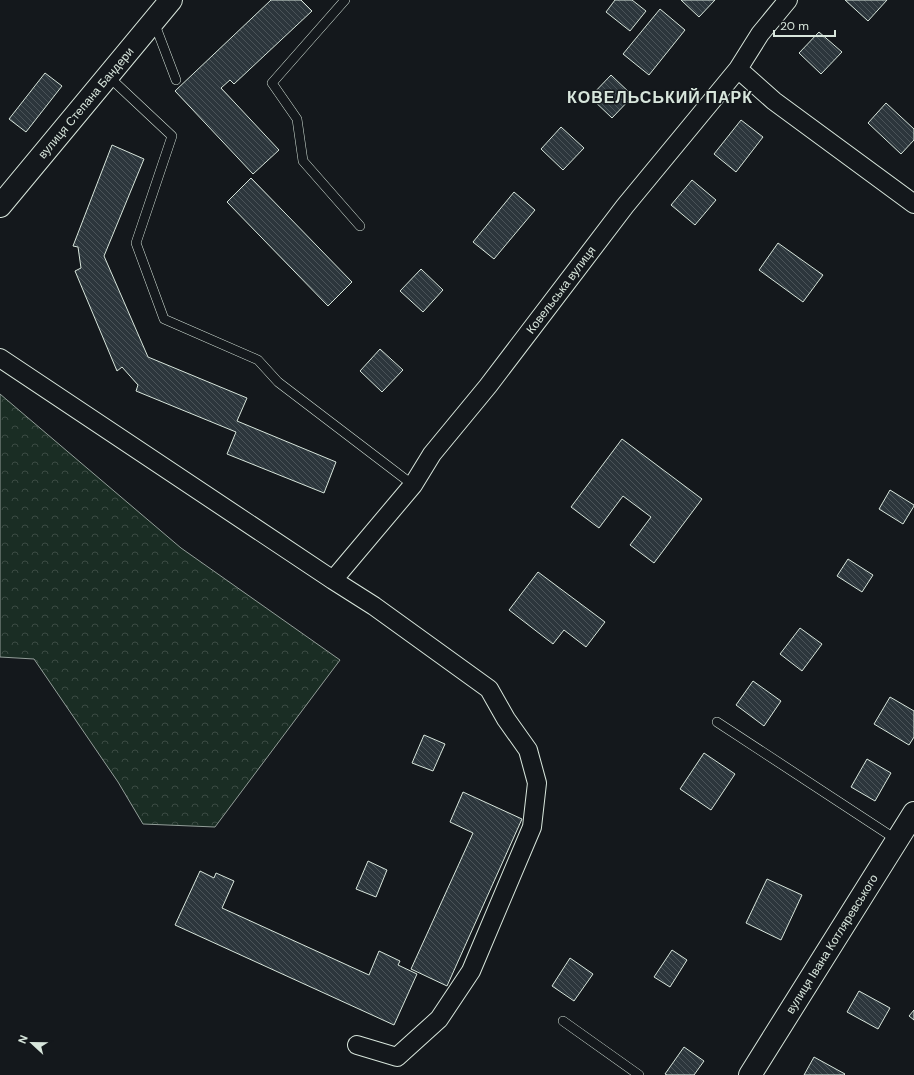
<svg xmlns="http://www.w3.org/2000/svg" width="914" height="1075" font-family="'DM Sans',sans-serif">
<style>
.forest{fill:url(#forest-crowns);stroke:#939e99}
.building{fill:url(#building-back-hatch);stroke:#d8e6dc}
.lines{fill:none;stroke-linecap:round;stroke-linejoin:round}
.lane-casing{stroke:#d8e6dc;stroke-width:10}
.street-casing{stroke:#d8e6dc;stroke-width:20}
.secondary-casing{stroke:#d8e6dc;stroke-width:24}
.lane{stroke:#14181c;stroke-width:9}
.street{stroke:#14181c;stroke-width:18}
.secondary{stroke:#14181c;stroke-width:22}
.labels{text-anchor:middle;stroke-width:3;stroke-linejoin:round;paint-order:stroke}
.street-label{font-size:12px;fill:#d8e6dc;stroke:#14181c}
.district-label{font-size:16px;font-weight:bold;letter-spacing:1px;fill:#d8e6dc;stroke:#14181c}
</style>
<defs>
<pattern id="forest-crowns" width="20" height="18" patternUnits="userSpaceOnUse"><rect width="20" height="18" fill="#1a2d24"/><path d="M2 6a3 3 0 1 1 6 0M12 15a3 3 0 1 1 6 0" fill="none" stroke="#3b4b43"/></pattern>
<pattern id="building-back-hatch" width="6" height="6" patternUnits="userSpaceOnUse"><rect width="6" height="6" fill="#2c363c"/><path d="M-1 5l2 2M0 0l6 6M5-1l2 2" fill="none" stroke="#4a5358"/></pattern>
</defs>
<rect width="100%" height="100%" fill="#14181c"/>
<!-- forest -->
<path class="forest" d="M0 394 181 548 340 660 215 827 143 824 118 782 34 659 0 657Z"/>
<!-- building -->
<path class="building" d="M271 0H301L312 11 234 84 230 80 221 88 279 150 253 174 175 91Z
M615 0H632L646 11 630 31 606 12Z
M681 0H715L699 17Z
M845 0H887L868 21Z
M660 9 685 30 649 75 623 54Z
M819 32 842 52 821 74 799 53Z
M45 73 62 86 26 132 9 119Z
M611 75 633 96 612 118 590 97Z
M886 103 914 129V140L901 154 868 123Z
M741 120 763 137 736 172 714 154Z
M561 127 584 148 563 170 541 149Z
M112 145 144 159 104 256 148 357 247 398 237 421 336 462 324 493 227 454 236 432 136 391 138 385 122 367 117 371 75 271 81 268 78 247 73 246Z
M251 178 352 282 328 306 227 202Z
M692 180 716 200 695 225 671 205Z
M514 192 535 210 494 259 473 242Z
M778 243 823 275 803 302 759 270Z
M421 269 443 290 423 312 400 291Z
M380 349 403 370 382 392 360 371Z
M622 439 702 499 654 563 630 545 651 517 623 496 599 528 571 507Z
M890 490 914 505V506L903 524 879 509Z
M848 559 873 575 862 592 837 576Z
M538 572 605 622 586 647 564 630 553 644 509 610Z
M800 628 822 644 802 671 780 654Z
M753 681 781 701 764 726 736 705Z
M890 697 914 711V737L909 745 874 724Z
M424 735 445 744 433 771 412 763Z
M704 753 735 774 711 810 680 789Z
M867 759 891 773 875 801 851 787Z
M463 792 522 819 447 986 411 969 473 833 450 822Z
M368 861 387 870 376 897 356 889Z
M200 871 214 878 216 873 234 881 222 908 369 975 379 951 400 961 398 965 417 974 394 1025 175 925Z
M767 879 802 895 781 940 746 923Z
M672 950 687 960 670 987 654 977Z
M570 958 593 974 574 1001 552 986Z
M859 991 890 1008 878 1029 847 1012Z
M914 1010V1020L909 1016Z
M684 1047 704 1061 694 1075H667L665 1074Z
M814 1057 845 1074 844 1075H804Z"/>
<g class="lines">
<!-- lane casing -->
<g class="lane-casing">
<path id="lane" d="M345 0 272 83 297 119 303 161 360 226
M154 22 176 80
M108 76 172 136 136 243 164 319 258 360 278 382 413 485
M717 722 897 840
M563 1021 639 1075"/>
</g>
<!-- street casing -->
<g class="street-casing">
<path id="street" d="M738 69 774 101 914 204
M0 358 333 580 374 606 489 689 506 719 528 750 537 783 532 827 471 971 439 1019 397 1057 357 1045
M333 580 413 485 432 454 488 386 625 206 738 69 760 34 788 0"/>
</g>
<!-- secondary casing -->
<g class="secondary-casing">
<path id="secondary" d="M0 206 171 0
M750 1075 914 813"/>
</g>
<!-- lane -->
<use href="#lane" class="lane"/>
<!-- street -->
<use href="#street" class="street"/>
<!-- secondary -->
<use href="#secondary" class="secondary"/>
</g>
<g class="labels">
<!-- street labels -->
<g class="street-label">
<text transform="translate(86 103) rotate(-50)" y="4">вулиця Степана Бандери</text>
<text transform="translate(561 290) rotate(-53)" y="4">Ковельська вулиця</text>
<text transform="translate(832 944) rotate(-58)" y="4">вулиця Івана Котляревського</text>
</g>
<!-- district labels -->
<g class="district-label">
<text x="660" y="103">КОВЕЛЬСЬКИЙ ПАРК</text>
</g>
</g>
<!-- north arrow -->
<g transform="translate(32 1043) rotate(292)" stroke="#14181c" stroke-width="3" paint-order="stroke">
<path d="M0-3L7 15L0 10L-7 15Z" fill="#d8e6dc"/>
<text y="-6" font-size="11" font-weight="bold" text-anchor="middle" fill="#d8e6dc">N</text>
</g>
<!-- scale -->
<path d="M774 30v6h61v-6" fill="none" stroke="#d8e6dc" stroke-width="2"/>
<text x="780" y="30" font-size="12" fill="#d8e6dc" stroke="#14181c" stroke-width="3" paint-order="stroke">20 m</text>
</svg>
